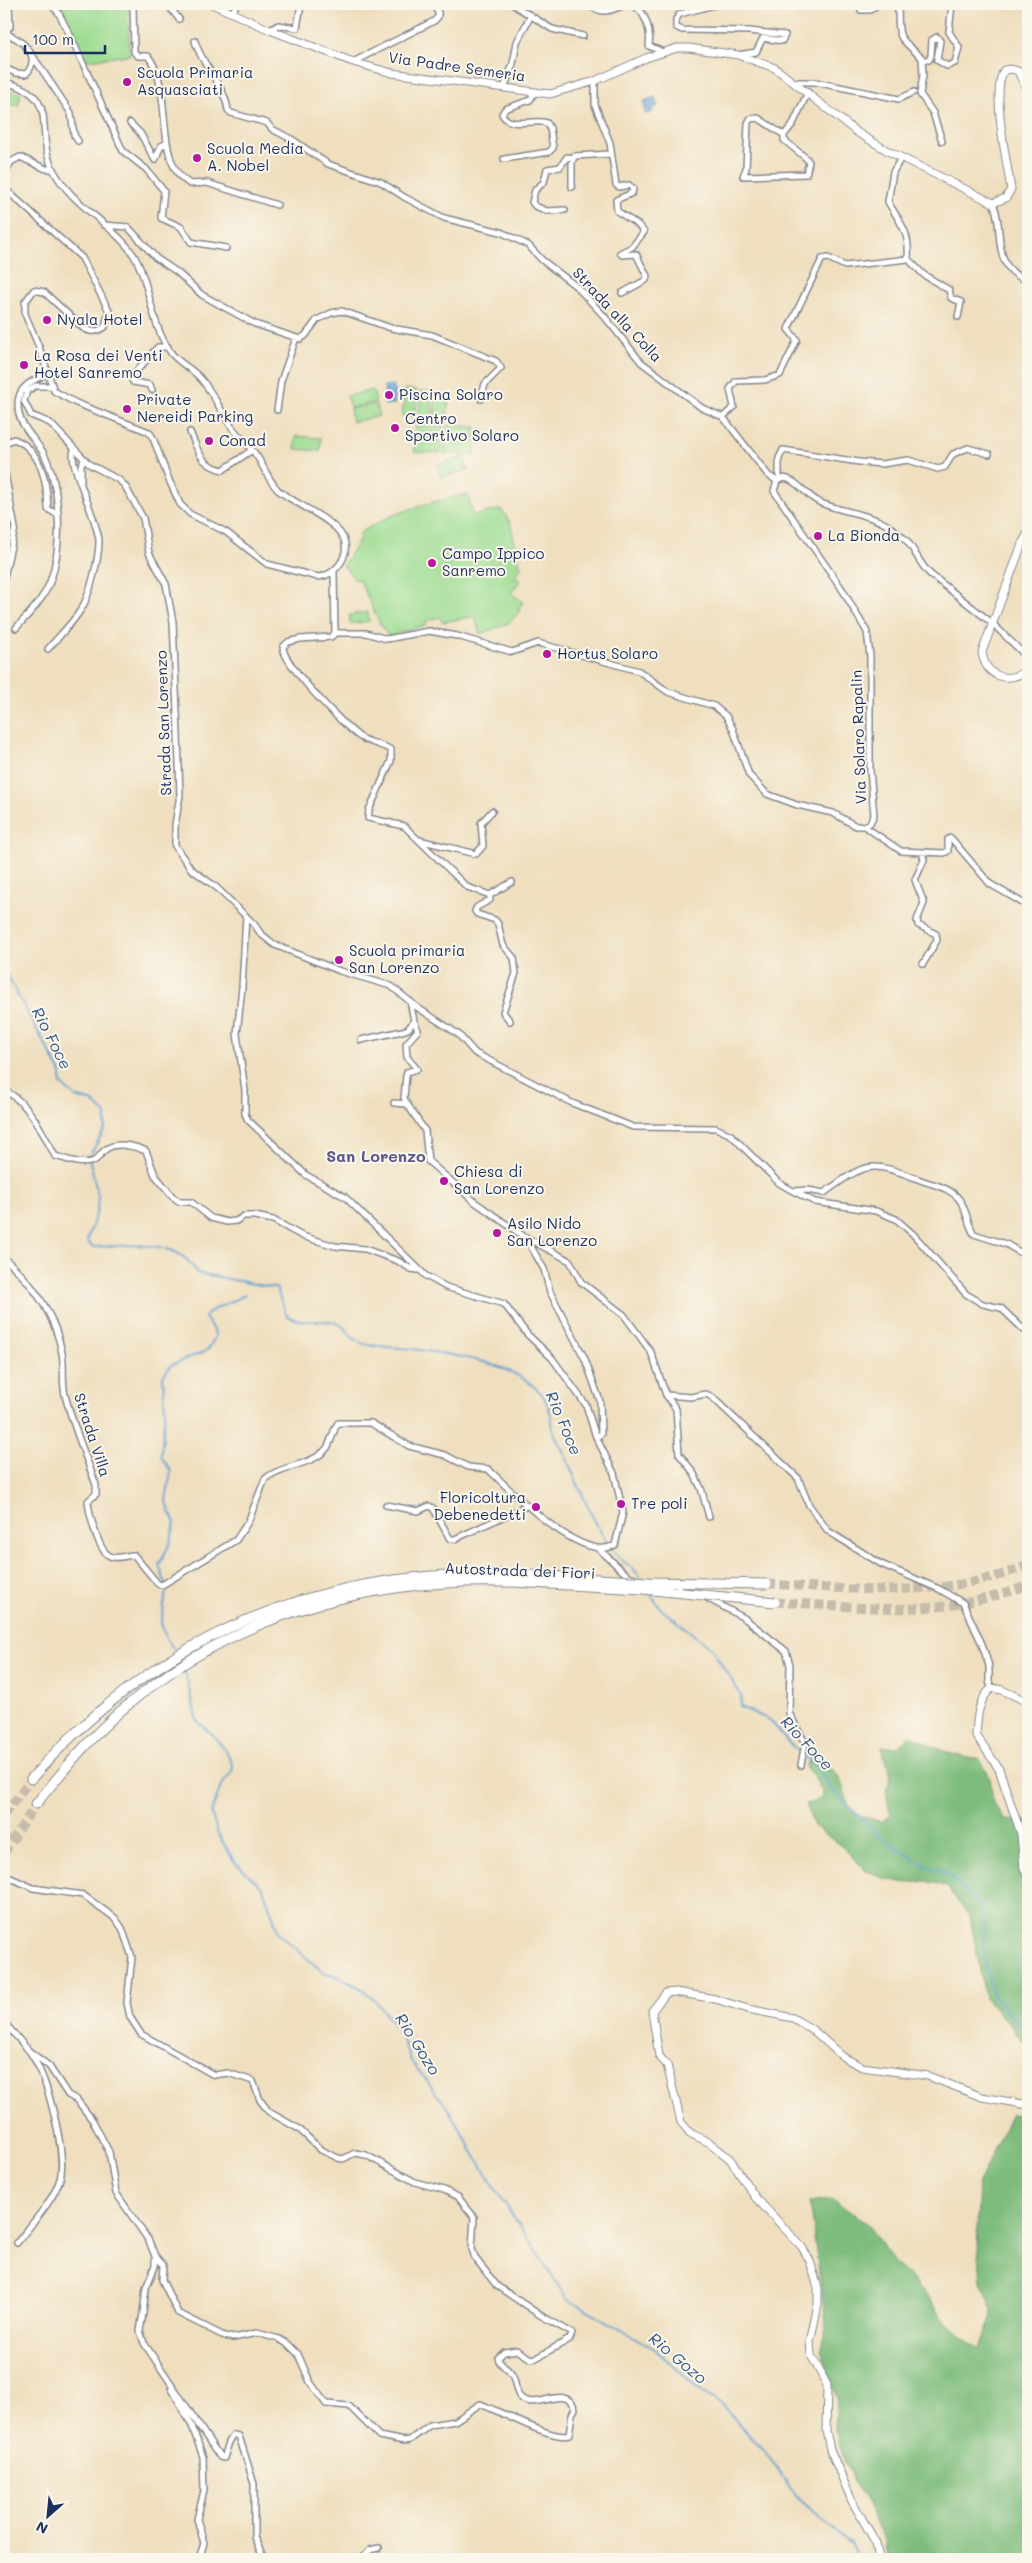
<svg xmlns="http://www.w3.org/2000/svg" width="1032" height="2563" font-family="Mali,sans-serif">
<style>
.green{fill:#9cdc91;stroke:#5c8678}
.forest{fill:#7dbc7b;stroke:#4c766c}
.water{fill:#629fd3;stroke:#3e6798}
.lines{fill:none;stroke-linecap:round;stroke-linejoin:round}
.stream{stroke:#629fd3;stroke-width:2}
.highway-tunnel{stroke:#c5bcac;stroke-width:9;stroke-dasharray:9 4.5;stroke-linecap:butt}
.street-casing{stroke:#85878e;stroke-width:8}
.secondary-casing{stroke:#85878e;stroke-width:9}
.highway-casing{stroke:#85878e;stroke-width:11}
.street{stroke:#fff;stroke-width:5}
.secondary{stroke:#fff;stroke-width:7}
.highway{stroke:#fff;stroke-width:9}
.highway-bridge-casing{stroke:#85878e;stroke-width:11;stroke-linecap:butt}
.highway-bridge{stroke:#fff;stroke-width:9}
.poi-dot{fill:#b5179e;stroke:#fbf7ec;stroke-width:2}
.labels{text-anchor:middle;stroke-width:4;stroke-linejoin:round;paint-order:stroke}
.street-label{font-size:15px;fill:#1b2f5e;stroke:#fbf7ec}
.poi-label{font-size:15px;fill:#1b2f5e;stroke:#fbf7ec;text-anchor:start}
.water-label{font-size:16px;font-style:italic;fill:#345687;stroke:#fbf7ec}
.neighbourhood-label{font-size:16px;font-weight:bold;fill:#5b588c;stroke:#fbf7ec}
</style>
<rect width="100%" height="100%" fill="#fbf7ec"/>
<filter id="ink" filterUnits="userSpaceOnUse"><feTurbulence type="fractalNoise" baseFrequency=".02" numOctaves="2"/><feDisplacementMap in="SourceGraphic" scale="10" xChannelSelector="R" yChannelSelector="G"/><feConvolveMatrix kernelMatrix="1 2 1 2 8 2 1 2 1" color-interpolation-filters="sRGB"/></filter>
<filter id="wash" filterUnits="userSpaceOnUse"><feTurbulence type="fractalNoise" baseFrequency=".0096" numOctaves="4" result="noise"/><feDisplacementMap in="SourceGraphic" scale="20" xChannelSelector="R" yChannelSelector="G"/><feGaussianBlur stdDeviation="1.12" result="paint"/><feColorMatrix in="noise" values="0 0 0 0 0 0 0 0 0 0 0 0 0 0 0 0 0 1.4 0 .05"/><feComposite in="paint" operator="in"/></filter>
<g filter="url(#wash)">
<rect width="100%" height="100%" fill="#efdfbf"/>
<!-- green -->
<path class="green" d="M57 4H127L130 55 89 60 84 58Z
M4 89 21 94 18 106 4 102Z
M405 389 417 390 415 417 402 416Z
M373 390 376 402 350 408 347 396Z
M420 391 433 392 432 419 419 418Z
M436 394 449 395 447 422 434 421Z
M376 404 379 416 352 422 350 409Z
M416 425 443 426V439L415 438Z
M447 425 476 427 475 456 444 454Z
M296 436 321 438 320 451 295 449Z
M415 439 442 440 441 453 414 452Z
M464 457 468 470 441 477 437 465Z
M467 494 474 516 501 509 510 522 521 568 515 576 521 580 511 593 523 602 519 608V612L509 623 480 634 474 614 472 617 442 622 440 617 426 621V625L388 636 379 622 359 579 355 580 343 565 360 539 359 534C392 511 429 503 467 494Z
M368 612 369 621 350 624 349 615Z"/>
<!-- forest -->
<path class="forest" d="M911 1735C933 1746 955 1759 979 1758L990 1777 993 1803 1006 1820 1028 1821V2046L985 1997 970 1917 946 1886 926 1881 907 1883 885 1879 864 1869 842 1846 814 1826 805 1804 815 1802 821 1798 822 1790 806 1766 809 1756C844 1771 839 1778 851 1812L881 1822 890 1815 886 1791 889 1784 890 1769 883 1756 882 1747H898Z
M1012 2114 1028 2116V2559H887L885 2541 845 2463 835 2430 837 2398 821 2350 827 2329 809 2202 832 2199 868 2224 893 2261 926 2293 943 2319 979 2351 993 2313 981 2281 977 2230 979 2181Z"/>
<!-- water -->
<path class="water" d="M655 97 658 106 652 109V113L645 114 644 101Z
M394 385 395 404 385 405 384 386Z"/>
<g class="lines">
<!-- stream -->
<path class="stream" d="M4 970 61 1073V1084L76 1097 93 1102 106 1114 105 1129 89 1157 98 1196 97 1211 87 1241 92 1247C126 1246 179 1236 197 1273L276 1288 287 1316C308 1326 322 1317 339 1324 351 1330 348 1341 369 1345 386 1348 403 1347 419 1350 458 1356 511 1362 540 1392 550 1402 552 1419 553 1431 574 1469 588 1518 614 1552 621 1562 635 1567 641 1578
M650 1593 661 1609 711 1648 741 1695 740 1707 770 1720 790 1744 813 1763 832 1789 879 1836 922 1864 947 1874 982 1906 984 1917 983 1953 993 1995 1022 2027 1028 2031
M176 1652 166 1638 161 1623 167 1587 159 1565 170 1543 175 1523 166 1501 171 1471 161 1456 165 1410 163 1376 171 1365 208 1350 216 1335 205 1317 209 1312 245 1295
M184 1668 197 1721 212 1734 226 1751 233 1765 232 1771 221 1786 211 1813 218 1834 234 1861 263 1888 279 1934 323 1972 337 1976 362 1989 374 1999 390 2019 401 2035 411 2061 447 2107 488 2177 567 2299 655 2349 701 2391 720 2404 765 2452 797 2497 850 2544 859 2559"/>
</g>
</g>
<g filter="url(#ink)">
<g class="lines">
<!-- highway-tunnel -->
<path class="highway-tunnel" d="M767 1584C854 1589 946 1600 1028 1565
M775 1602C839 1605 907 1615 970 1602 990 1598 1009 1592 1028 1585
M4 1815 31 1779
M4 1853 36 1804"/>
<!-- street casing -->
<g class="street-casing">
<path id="street" d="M9 4 10 27
M50 4 58 12 70 35 123 151 146 169 164 191 161 218 181 227 191 242 226 248
M133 4 134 52 138 56H148C175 91 152 163 190 184L207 183 277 205
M167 4 179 19
M512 4 552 29 583 36
M585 4C590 6 597 10 603 11 610 12 618 7 625 5 645 2 651 32 649 46L663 52
M718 4 680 14 676 19V27L682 30 749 31 785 35 782 41 763 38 756 52 738 55
M898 4C899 39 895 34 922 58L923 75 920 94 933 113 942 141
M861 10H870L878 4
M233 13 236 4
M270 30 278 25 297 28 301 4
M4 33C19 38 44 55 26 74L16 73 4 68
M195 41C202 67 224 83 228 110L231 113 267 123 272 129 293 140 328 164 381 182 404 197 444 218 501 232 528 245 542 260 577 287 604 316 641 362 702 408 723 417 768 475 777 481
M32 55 71 113 74 135 78 141
M923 60H929L931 56 932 40 937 37 940 41 937 60 947 66 955 63 959 47 949 32 952 4
M353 62 434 21 438 17V12L432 4
M595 81V105L610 143 616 185 619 187 629 185 633 189 632 193 616 200 617 211 638 225 644 232 632 247 620 253 622 255 636 254 647 276 646 280 622 293
M4 82C64 96 32 131 54 171 72 206 118 227 136 259 152 290 150 325 172 354 180 364 193 369 201 379 213 393 221 411 231 426 239 437 249 445 256 455 264 466 268 480 278 490 295 505 341 521 345 543 348 559 334 576 318 577L267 564 226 532 190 514 180 504 169 480 153 438 149 432 76 403 54 391 39 347 25 314V302L34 290 44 292 83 328C91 333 97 332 105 327L109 311 82 258 4 188
M796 82H815L899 99 914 92
M504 88 513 64 517 42 531 15
M758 118 784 135V140L806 158 809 162 806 174 743 176 746 169 748 123 750 119Z
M130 123 140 133 155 160 161 146 167 143
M784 135 793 124 808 92
M901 158 893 172 888 202C901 224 910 232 908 259L924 275 949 290 951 298 961 302 958 317
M504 159 549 152 553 148 550 128 547 123C533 118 510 130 502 114L505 109 530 100 535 92
M4 176 11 162 20 157 46 169H53
M572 187V163L574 156 611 154
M993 203C1006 230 988 266 1028 281
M565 210 547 211 535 206 532 202 535 190 544 182 547 169 560 167 567 157 573 158
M104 225 128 227 156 258 177 272 202 295 255 324 300 339 305 336 317 320 331 313 342 311 391 328 432 335 496 361 501 368 485 384 481 399
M51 386H35L27 391 24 401 31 415 50 423 89 464 119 480 125 486 143 518 149 553 166 584 173 622 178 734 180 795 175 825V846L191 869 216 887 254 924 261 934 275 945 340 971 391 986 418 1008 458 1034 475 1053 572 1103 633 1127 716 1128 731 1135 779 1183 793 1191 815 1202 876 1211 896 1219 913 1234 966 1294 983 1304 1001 1308 1024 1330
M152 390 150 385 133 382 131 377 158 347H168
M277 410 281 381 296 338
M723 417 734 407 730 389 736 381 765 380 780 375 797 340 788 329 789 327 822 259 828 258 845 266 908 259
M190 432C199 452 200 465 223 470L252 450
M4 449 7 442 14 439C42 450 47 483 48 509L58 515
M4 468 15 528 4 578
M779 479V458L783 450 859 462 882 464 908 460 938 469 945 467 953 454 968 448 989 454
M81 481V465L84 460
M777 481 785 478 790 480C802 486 809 498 821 503 853 516 878 512 905 539 915 549 919 564 930 574L992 623 1028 658
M334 572 335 633H366L387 639 429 631 457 636 512 652 538 643 639 671 668 692 714 706 726 716 733 729 749 775 767 794 797 805 833 813 856 826H864L870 823 874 815 870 770V656L867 632 842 589 774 491 777 481
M16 628C28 615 43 600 50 582 63 547 61 487 44 454 33 435 13 422 19 397 22 384 37 379 48 373
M335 633 331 637 300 639 288 642 283 647C282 663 345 727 360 737 369 743 382 744 391 750V761L369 810 368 818 404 826 467 887 490 895V900L477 907 475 911 477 914 495 920 498 924 503 945 514 958 516 973 503 1012 510 1021
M48 649C58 637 71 625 80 611 90 597 99 558 99 541 98 519 67 462 74 450
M864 826 901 851 944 853 948 851V839L951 838 990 884 1028 906
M419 840 476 854 483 846 481 823 492 811
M922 852 924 860 915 880 924 903 917 920 918 925 936 934 937 940 923 964
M490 895 512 882
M361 1040 402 1031 408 1029 414 1021
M4 1090C30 1104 42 1131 55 1156 67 1159 81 1166 94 1161 98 1159 101 1153 105 1150 115 1141 135 1146 146 1151L155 1175 173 1197 180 1202H191L211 1218 227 1222 236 1221 244 1216H255L273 1220 302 1236 335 1246 365 1249 398 1261 411 1269 418 1270
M394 1103 407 1104 425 1131 428 1161 475 1202 526 1238 544 1269 550 1292 585 1359 600 1401 601 1434 596 1437
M407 1104 404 1098 406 1076 407 1072 417 1069 407 1057 406 1044 418 1030 414 1021 410 1001
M793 1191 808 1190 824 1193C866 1163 869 1160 918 1179 932 1185 948 1186 959 1199 967 1210 967 1223 974 1234L1006 1244 1028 1257
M527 1238 570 1261 581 1282 624 1315 651 1352 666 1395 676 1409 679 1454 693 1472 701 1488 709 1517
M4 1258C33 1283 55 1315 62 1353 65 1369 61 1382 66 1399 74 1428 86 1457 96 1485V1494L88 1501C89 1513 98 1551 110 1556 117 1560 126 1555 134 1555L158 1584 162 1585 236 1540 248 1522 265 1479C282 1464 312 1467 327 1448 332 1440 333 1430 338 1423H371L409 1446 445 1455 468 1467 488 1469C511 1491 582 1564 615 1545L623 1512 614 1473 596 1437 586 1405 552 1358 527 1334 504 1304 446 1287 426 1276 345 1197 306 1175 248 1120 245 1114V1090L237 1034 242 987 246 916
M666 1395 691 1397 706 1394 712 1397 798 1478 809 1505 828 1531 881 1564 939 1589 963 1603 982 1644 989 1666V1682L992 1688
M386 1505 418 1511 429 1506 433 1508 450 1539H455L526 1506
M599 1549 628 1576 635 1578
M707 1598 744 1618 786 1651 790 1665 789 1713 805 1743 801 1765
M4 1875 33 1888 83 1895 115 1918 122 1928 132 1957 127 2003 130 2017 141 2034 214 2075 228 2073 253 2081 260 2100 269 2112 299 2129 321 2150 338 2158 343 2159 355 2153 366 2155 415 2182 444 2190 458 2197 474 2217 472 2249 475 2258 497 2286 540 2315 572 2333 570 2339 536 2358 531 2359 517 2350 504 2352 498 2358C500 2366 508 2368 512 2375 516 2381 515 2392 520 2397 535 2413 565 2382 575 2409L572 2414 569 2435C553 2441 498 2410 480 2404L455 2421 430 2425 410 2440 404 2441 379 2436 349 2406 326 2404 310 2382 298 2354 288 2344 279 2339 257 2333 233 2338 224 2336 178 2313 162 2280 163 2265 155 2256
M4 2022 29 2051 49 2066 68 2095 77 2100 93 2121 109 2152 116 2193 149 2241 155 2256V2266L146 2288 143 2313 140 2331 144 2343 220 2457 224 2458 229 2442 234 2435 239 2436 254 2484V2537L264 2559
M17 2243C31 2224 53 2202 60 2179 67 2154 47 2075 31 2054
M172 2389 192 2426 203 2457 204 2491 197 2519 204 2543 199 2559
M362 2559 370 2550 379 2548"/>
</g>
<!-- secondary casing -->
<g class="secondary-casing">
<path id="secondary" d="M212 4 270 30 353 62 392 73 550 94 595 81 646 58 677 48H689L738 55 775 68 858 133 888 151 993 203 1006 198 1011 189C1007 163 991 90 1004 70L1011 69 1018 71 1028 93
M1028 533 1022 544 982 652C985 677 1009 685 1028 669
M1028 1702 1002 1690 992 1688C978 1699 977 1718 976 1735L999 1769 1021 1834 1024 1868 1028 1875
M879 2559 876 2543 852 2501 830 2449 826 2431 827 2385 811 2355 810 2342 818 2305V2288L810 2261 802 2247 755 2197 730 2159 710 2143 690 2133 681 2122 667 2065 659 2056 652 2011 666 1993 676 1992 715 1999 748 2009 793 2018 813 2030 843 2057 862 2067 928 2076 982 2097 1028 2105"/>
</g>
<!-- highway casing -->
<g class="highway-casing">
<path id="highway" d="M31 1779C163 1629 331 1564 530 1575
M36 1804C63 1771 90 1737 123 1709 237 1610 382 1574 531 1583"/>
</g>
<!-- street -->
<use href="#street" class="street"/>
<!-- secondary -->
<use href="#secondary" class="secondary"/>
<!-- highway -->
<use href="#highway" class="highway"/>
<!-- highway-bridge casing -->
<g class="highway-bridge-casing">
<path id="highway-bridge" d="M530 1575 649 1582 767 1584
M531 1583 643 1589 775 1602"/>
</g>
<!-- highway-bridge -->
<use href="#highway-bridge" class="highway-bridge"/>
</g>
</g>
<!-- markers -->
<g class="poi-dot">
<circle cx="127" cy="82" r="5"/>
<circle cx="197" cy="158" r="5"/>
<circle cx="47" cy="320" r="5"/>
<circle cx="24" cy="365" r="5"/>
<circle cx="389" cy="395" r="5"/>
<circle cx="127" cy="409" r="5"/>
<circle cx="395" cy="428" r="5"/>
<circle cx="209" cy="441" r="5"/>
<circle cx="818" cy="536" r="5"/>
<circle cx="432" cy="563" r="5"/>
<circle cx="547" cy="654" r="5"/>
<circle cx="339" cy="960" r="5"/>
<circle cx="444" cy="1181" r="5"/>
<circle cx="497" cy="1233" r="5"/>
<circle cx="621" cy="1504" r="5"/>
<circle cx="536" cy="1507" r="5"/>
</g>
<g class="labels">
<!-- street labels -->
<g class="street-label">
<text transform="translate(457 67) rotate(8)" y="5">Via Padre Semeria</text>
<text transform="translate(617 315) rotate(47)" y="5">Strada alla Colla</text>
<text transform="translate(164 723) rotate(-92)" y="5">Strada San Lorenzo</text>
<text transform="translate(859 737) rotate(-92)" y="5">Via Solaro Rapalin</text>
<text transform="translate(92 1435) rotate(72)" y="5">Strada Villa</text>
<text transform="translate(520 1571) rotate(2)" y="5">Autostrada dei Fiori</text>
</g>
<!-- poi labels -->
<g class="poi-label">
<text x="137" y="78">Scuola Primaria<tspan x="137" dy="17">Asquasciati</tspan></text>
<text x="207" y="154">Scuola Media<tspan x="207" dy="17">A. Nobel</tspan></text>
<text x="57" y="325">Nyala Hotel</text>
<text x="34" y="361">La Rosa dei Venti<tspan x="34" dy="17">Hotel Sanremo</tspan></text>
<text x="399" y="400">Piscina Solaro</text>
<text x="137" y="405">Private<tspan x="137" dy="17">Nereidi Parking</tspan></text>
<text x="405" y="424">Centro<tspan x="405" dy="17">Sportivo Solaro</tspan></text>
<text x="219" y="446">Conad</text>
<text x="828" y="541">La Bionda</text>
<text x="442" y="559">Campo Ippico<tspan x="442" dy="17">Sanremo</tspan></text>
<text x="557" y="659">Hortus Solaro</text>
<text x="349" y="956">Scuola primaria<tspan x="349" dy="17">San Lorenzo</tspan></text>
<text x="454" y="1177">Chiesa di<tspan x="454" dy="17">San Lorenzo</tspan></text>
<text x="507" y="1229">Asilo Nido<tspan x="507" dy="17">San Lorenzo</tspan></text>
<text x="526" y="1503" text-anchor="end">Floricoltura<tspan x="526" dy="17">Debenedetti</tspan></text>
<text x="631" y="1509">Tre poli</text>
</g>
<!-- water labels -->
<g class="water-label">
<text transform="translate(52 1038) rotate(63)" y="6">Rio Foce</text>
<text transform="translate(564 1423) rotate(67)" y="6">Rio Foce</text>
<text transform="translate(807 1743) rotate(47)" y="6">Rio Foce</text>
<text transform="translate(418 2044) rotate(58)" y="6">Rio Gozo</text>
<text transform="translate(678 2358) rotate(40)" y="6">Rio Gozo</text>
</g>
<!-- neighbourhood labels -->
<g class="neighbourhood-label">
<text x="376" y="1162">San Lorenzo</text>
</g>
</g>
<!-- margin -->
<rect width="1032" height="2563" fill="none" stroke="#fbf7ec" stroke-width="20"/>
<!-- north arrow -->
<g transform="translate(48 2516) rotate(207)" stroke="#fbf7ec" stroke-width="4" paint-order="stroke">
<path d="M0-4L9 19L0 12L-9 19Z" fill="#1b2f5e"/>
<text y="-8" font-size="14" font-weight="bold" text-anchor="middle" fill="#1b2f5e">N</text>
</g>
<!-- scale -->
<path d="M25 45v8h80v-8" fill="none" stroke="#1b2f5e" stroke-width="2.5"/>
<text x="32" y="45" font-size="15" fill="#1b2f5e" stroke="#fbf7ec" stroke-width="4" paint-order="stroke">100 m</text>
</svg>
